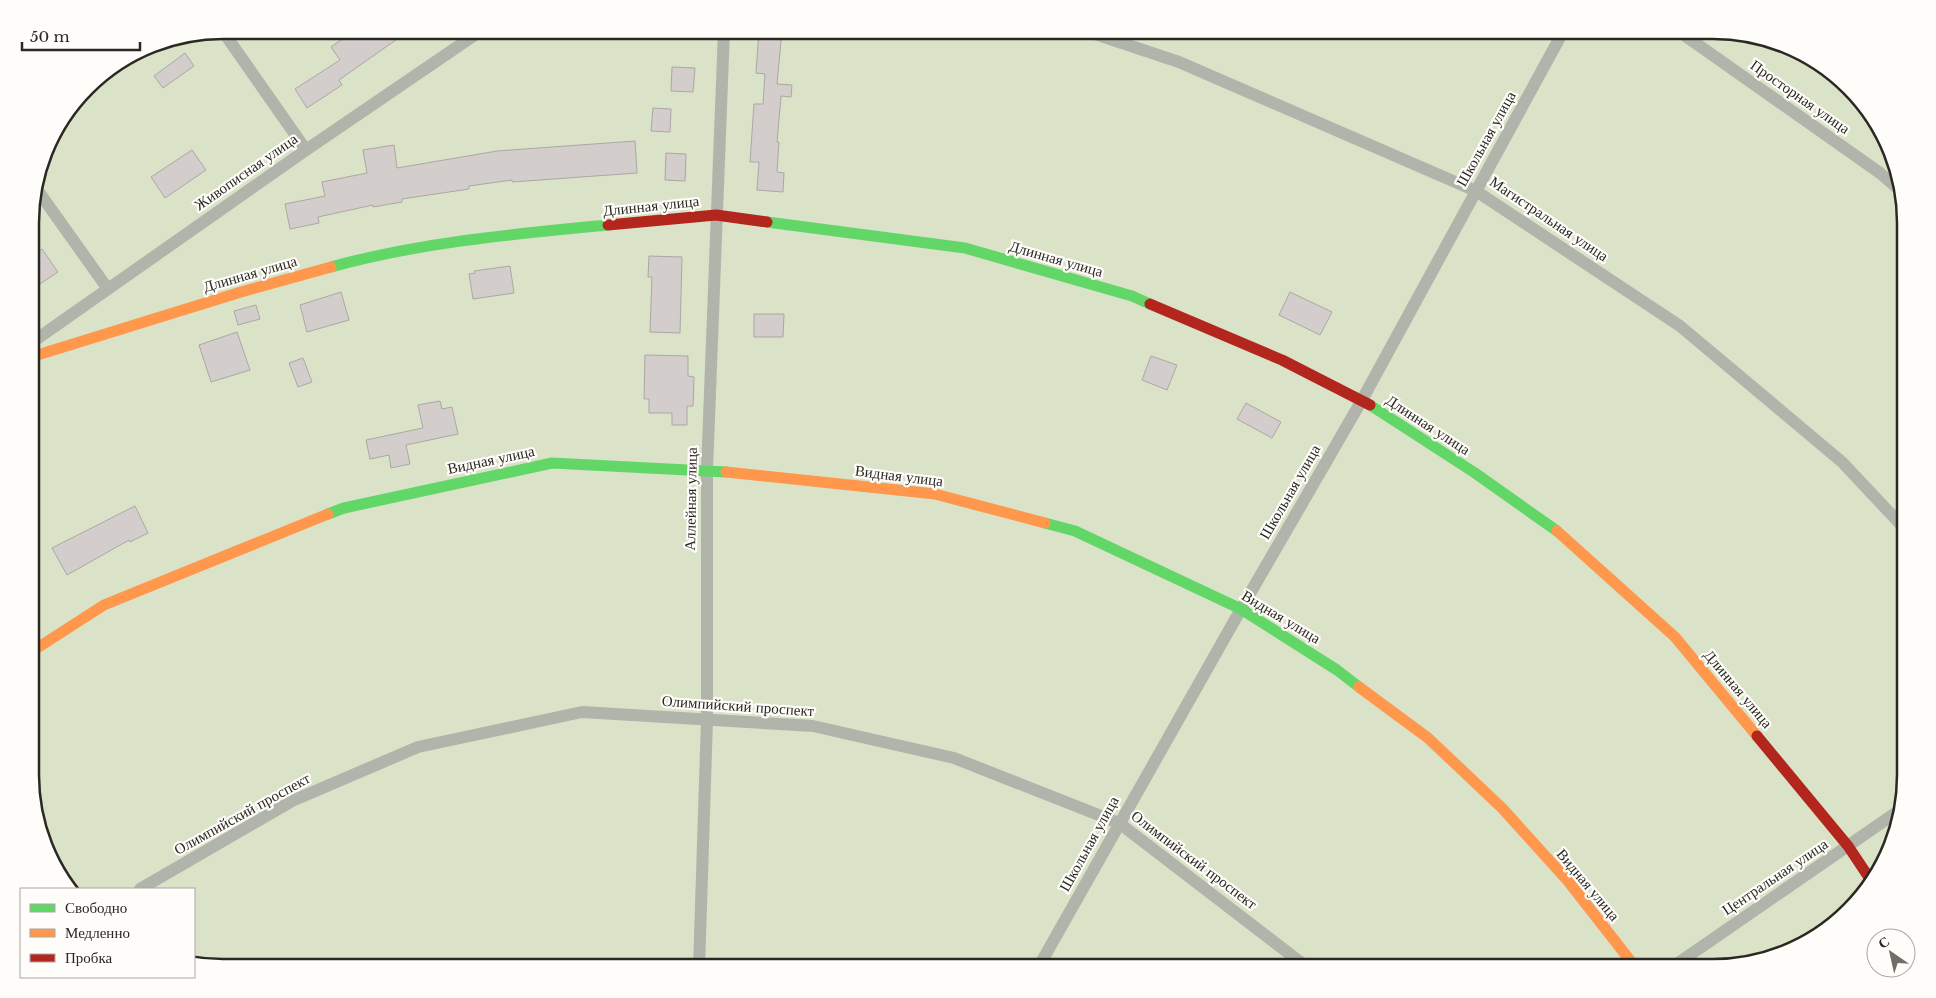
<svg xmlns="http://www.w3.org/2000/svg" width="1936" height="998" font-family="'Libre Baskerville',serif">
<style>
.green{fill:#dae2c7}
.building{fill:#d3cecc;stroke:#aca7a5}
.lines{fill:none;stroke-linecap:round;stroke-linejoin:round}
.street{stroke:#b1b4aa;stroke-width:12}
.fast{stroke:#63d668;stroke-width:11}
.slow{stroke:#ff974d;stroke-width:11}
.jam{stroke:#b3261e;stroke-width:11}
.labels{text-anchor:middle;stroke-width:4.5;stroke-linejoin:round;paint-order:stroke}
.street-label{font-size:15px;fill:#2b2823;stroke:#fffdfa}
.rim{fill:none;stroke:#2b2823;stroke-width:2.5}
</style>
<rect width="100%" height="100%" fill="#f2eee5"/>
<!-- green -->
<path class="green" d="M223 30H1713L1799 50 1841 78 1873 115 1904 198 1906 775 1886 861 1858 903 1820 936 1775 958 1725 968H223L194 961V889H69L63 883 32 801 30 210 50 137 95 78 149 45Z"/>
<!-- building -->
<path class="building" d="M355 30H410L339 80 342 85 307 108 295 89 340 60 331 47Z
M759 30H782L777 84 792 85 791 97 781 96 777 142H779L777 172 784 173 783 192 757 190 759 162H750L754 104H763L765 74 756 73Z
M185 53 194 66 163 88 154 76Z
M672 67 695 68 693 92 671 91Z
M653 108 671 109 670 132 651 131Z
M635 141 637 173 512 182V180L469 186V189L402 199V202L373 207V205L318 217 319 223 290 229 285 204 325 196 322 182 367 173 363 150 394 145 397 168 497 151Z
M192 150 206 170 165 198 151 177Z
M666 153 686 154 685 181 665 180Z
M42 249 58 272 31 290V257Z
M649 256 682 257 680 333 650 332 652 277H648Z
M510 266 514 293 473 299 469 274 475 273 474 271Z
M341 292 349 320 307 332 300 305Z
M1290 292 1332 312 1320 335 1279 315Z
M256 305 260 319 238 325 234 311Z
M754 314H784L783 337H754Z
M237 332 250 370 211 382 199 345Z
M645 355 688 356V376L694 377 693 406H687V425H672V413H649V399H644Z
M1151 356 1177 365 1167 390 1142 380Z
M303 358 312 382 298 387 289 363Z
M440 401 442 409 452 407 458 434 406 445 410 464 391 468 389 455 370 459 366 440 423 428 418 405Z
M1246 403 1281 422 1272 438 1237 419Z
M135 506 148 533 130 542 129 540 67 575 52 548Z"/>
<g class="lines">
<!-- street -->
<path class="street" d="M222 30 306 150
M1083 30 1179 62 1476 191 1680 326 1842 462 1905 529
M1677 30 1880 173 1902 192
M36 188 108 289
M31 343 306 150 482 30
M140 889 292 801 418 747 582 712 813 726 954 758 1119 823 1308 968
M699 968 707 720V470L724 30
M1038 968 1241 609 1362 400 1564 30
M1671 968 1897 812"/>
<!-- fast -->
<path class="fast" d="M767 222 965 248 1132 296 1150 304
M331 267C421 242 515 234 608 225
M1370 405 1475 473 1557 531
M328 514 344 508 552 463 726 472
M1045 523 1075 531 1241 609 1337 670 1359 687"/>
<!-- slow -->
<path class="slow" d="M31 357 241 292 331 267
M726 472 935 494 1045 523
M1557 531 1675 637 1757 736
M31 652 104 605 328 514
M1359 687 1428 738 1502 808 1568 881 1636 968"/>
<!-- jam -->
<path class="jam" d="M608 225 716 215 767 222
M1150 304 1282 360 1370 405
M1757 736 1848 846 1872 882"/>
</g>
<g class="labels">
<!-- street labels -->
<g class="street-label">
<text transform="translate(1800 97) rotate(35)" y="5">Просторная улица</text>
<text transform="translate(1486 139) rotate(-61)" y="5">Школьная улица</text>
<text transform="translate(246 172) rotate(-35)" y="5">Живописная улица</text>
<text transform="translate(651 206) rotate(-6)" y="5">Длинная улица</text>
<text transform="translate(1549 219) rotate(34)" y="5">Магистральная улица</text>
<text transform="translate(1056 259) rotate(16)" y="5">Длинная улица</text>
<text transform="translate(250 274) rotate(-16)" y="5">Длинная улица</text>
<text transform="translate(1428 425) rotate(33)" y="5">Длинная улица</text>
<text transform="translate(491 460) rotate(-12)" y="5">Видная улица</text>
<text transform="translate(899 476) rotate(7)" y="5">Видная улица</text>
<text transform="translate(1290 492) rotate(-60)" y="5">Школьная улица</text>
<text transform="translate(691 499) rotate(-89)" y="5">Аллейная улица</text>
<text transform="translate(1281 617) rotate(31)" y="5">Видная улица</text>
<text transform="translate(1738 689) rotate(50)" y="5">Длинная улица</text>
<text transform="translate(738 706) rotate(4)" y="5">Олимпийский проспект</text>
<text transform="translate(242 814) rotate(-29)" y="5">Олимпийский проспект</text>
<text transform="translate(1089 844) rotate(-61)" y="5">Школьная улица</text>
<text transform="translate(1194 860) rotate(37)" y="5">Олимпийский проспект</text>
<text transform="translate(1775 877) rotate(-34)" y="5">Центральная улица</text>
<text transform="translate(1588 885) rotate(50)" y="5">Видная улица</text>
</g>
</g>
<!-- crop -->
<path d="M0 0H1936V998H0ZM223 39H1713A184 184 0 0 1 1897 223V775A184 184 0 0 1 1713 959H223A184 184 0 0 1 39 775V223A184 184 0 0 1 223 39Z" fill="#fffdfa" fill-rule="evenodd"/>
<path class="rim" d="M223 39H1713A184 184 0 0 1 1897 223V775A184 184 0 0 1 1713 959H223A184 184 0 0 1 39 775V223A184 184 0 0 1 223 39Z"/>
<!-- legend -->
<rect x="20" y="888" width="175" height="90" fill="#fffdfa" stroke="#aaa8a4"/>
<rect x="30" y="904" width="25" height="8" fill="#63d668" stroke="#aaa8a4"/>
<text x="65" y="913" font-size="15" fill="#2b2823">Свободно</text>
<rect x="30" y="929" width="25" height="8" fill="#ff974d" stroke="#aaa8a4"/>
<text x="65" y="938" font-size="15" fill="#2b2823">Медленно</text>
<rect x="30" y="954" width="25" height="8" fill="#b3261e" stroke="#aaa8a4"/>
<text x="65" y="963" font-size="15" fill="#2b2823">Пробка</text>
<!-- north arrow -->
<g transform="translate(1891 953) rotate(326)"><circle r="24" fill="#fffdfa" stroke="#aaa8a4"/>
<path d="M0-4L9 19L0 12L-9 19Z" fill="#716d67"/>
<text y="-8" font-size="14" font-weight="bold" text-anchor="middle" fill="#2b2823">С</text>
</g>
<!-- scale -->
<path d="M22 42v8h118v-8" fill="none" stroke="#2b2823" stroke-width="2.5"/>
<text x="30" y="42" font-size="15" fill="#2b2823" stroke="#fffdfa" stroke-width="4" paint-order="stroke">50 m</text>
</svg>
